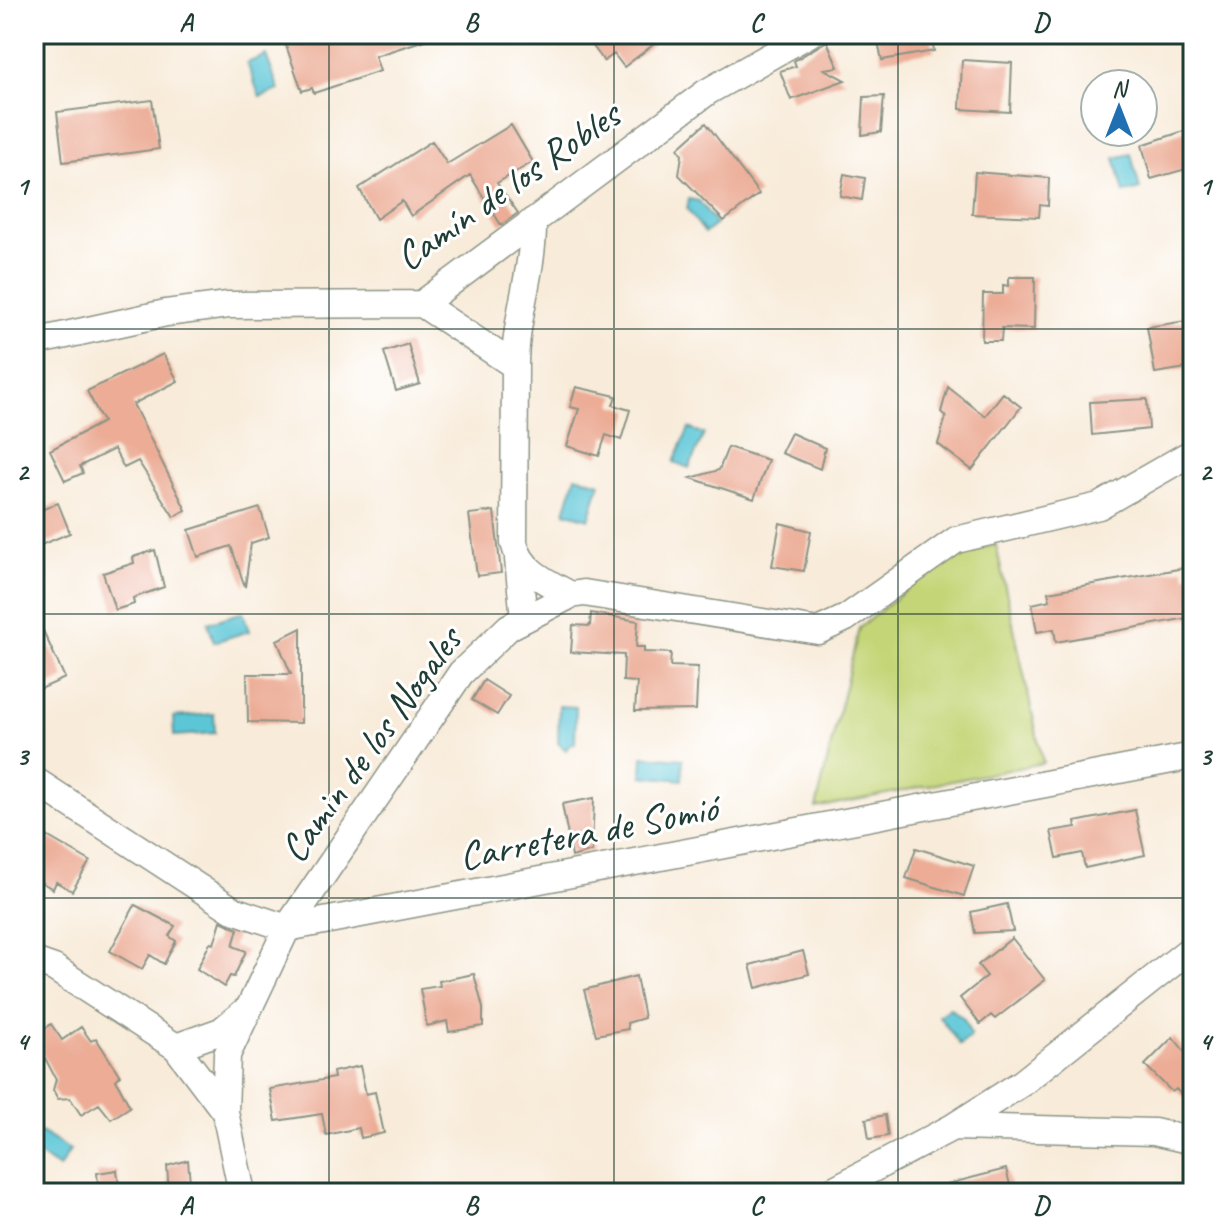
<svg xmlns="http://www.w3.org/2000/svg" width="1227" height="1227" font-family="Caveat,sans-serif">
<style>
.green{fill:#c4d577;stroke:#728956;stroke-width:2}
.water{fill:#5cc6d7;stroke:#3e8286;stroke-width:2}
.building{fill:#ecac95}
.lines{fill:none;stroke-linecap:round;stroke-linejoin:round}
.minor-casing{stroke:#8c9486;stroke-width:29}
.minor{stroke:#fff;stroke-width:26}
.grid{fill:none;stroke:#1f3d34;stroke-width:2;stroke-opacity:0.55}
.labels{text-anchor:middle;stroke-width:6;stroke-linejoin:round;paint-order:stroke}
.street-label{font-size:40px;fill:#1f3d34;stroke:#fff}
.neatline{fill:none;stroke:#1f3d34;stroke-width:3}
.grid-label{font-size:26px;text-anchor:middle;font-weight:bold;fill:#1f3d34}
</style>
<rect width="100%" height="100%" fill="#fff"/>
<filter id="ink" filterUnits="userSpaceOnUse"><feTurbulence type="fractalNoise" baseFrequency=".0125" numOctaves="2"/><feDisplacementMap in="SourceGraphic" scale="16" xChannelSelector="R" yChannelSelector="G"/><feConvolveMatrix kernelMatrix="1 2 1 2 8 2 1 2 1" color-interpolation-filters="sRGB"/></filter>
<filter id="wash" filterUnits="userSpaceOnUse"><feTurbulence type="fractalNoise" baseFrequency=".006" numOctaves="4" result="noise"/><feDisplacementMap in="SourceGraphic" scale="32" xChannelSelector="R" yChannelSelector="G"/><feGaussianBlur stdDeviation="1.8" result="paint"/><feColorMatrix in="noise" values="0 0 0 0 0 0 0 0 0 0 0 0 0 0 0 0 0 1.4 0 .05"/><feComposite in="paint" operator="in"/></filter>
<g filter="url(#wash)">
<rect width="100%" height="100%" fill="#f8ebd9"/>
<!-- green -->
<path class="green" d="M996 545 1043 763 816 808 859 628 950 554Z"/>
<!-- water -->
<path class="water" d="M266 55 279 90 260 97 247 63Z
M1131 154 1140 189 1124 193 1115 158Z
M689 199 699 201 716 224 705 233 687 209Z
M689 428 704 434 689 468 674 462Z
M576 476 600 483 589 519 565 512Z
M243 612 249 631 214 642 208 623Z
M559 706 576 707 575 744H570L566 750 558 743Z
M214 714 215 733 174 736 173 717Z
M643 756 683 759 682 780 642 776Z
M950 1008 964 1019 971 1036 960 1045 939 1016Z
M41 1132 70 1150 59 1168 34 1152V1143Z"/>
<g id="blocks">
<!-- building -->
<path class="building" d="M282 34H430L431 38 375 56 380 71 314 93 312 88 302 91Z
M584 34H667L624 67 614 54 604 61Z
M876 34H931L934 51 882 60Z
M827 41 838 67 824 69 845 80 791 100 780 71 796 66 794 61Z
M962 60 1012 63 1010 112 960 109Z
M884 96 881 132 862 135 864 97Z
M152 100 159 149 63 162 57 112Z
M706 123 759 194 724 221 679 175 682 155 678 148Z
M511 125 533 162 497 183 518 213 501 225 470 175 411 216 402 201 376 219 359 188 432 141 447 164Z
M1193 128V167L1151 179 1142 145Z
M975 172 1049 178 1048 206 1040 205 1039 217 972 214Z
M844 174 865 178 862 200 840 196Z
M1009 277H1035L1034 329 1002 328 1001 341H982L983 294H1003V285L1009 286Z
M1193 320V367L1155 373 1147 327Z
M408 344 420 384 396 391 384 352Z
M163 354 178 381 133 404 186 510 174 517 138 461 124 468 114 449 80 466 83 473 65 481 50 450 103 422 87 391Z
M576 387 616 396 613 405 630 410 621 440 606 435 599 456 567 446 579 409 570 407Z
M948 387 985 416 1003 393 1021 407 972 470 938 444 946 417 941 412Z
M1147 399 1149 429 1092 435 1090 402Z
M791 433 825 448 820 469 781 453Z
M728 447 768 460 754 499 691 478 719 470Z
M58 503 70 533 41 545 34 526V513Z
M260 508 269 537 251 543 245 587 231 546 198 557 189 530Z
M494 511 501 573 477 576 469 514Z
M780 523 811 531 804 571 772 566Z
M155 550 164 587 133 598 134 604 115 610 103 573 134 563 133 557Z
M1184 568 1186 576 1193 574V617L1056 642 1054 629 1037 632 1032 604 1050 600 1048 592Z
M34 611 65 678 34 692Z
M591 613 638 621 636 647H644V652L671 653 670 666 698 667 696 710 635 711 637 682 623 681 624 655 571 652 573 625 590 626Z
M301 628V723L248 722 247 674H291L277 640Z
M484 680 509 696 497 715 472 700Z
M594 798 592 851 572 857 562 804Z
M1135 810 1145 855 1085 868 1082 853 1057 858 1051 831 1076 827 1075 822Z
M47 836 90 861 72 891 56 882 53 889 34 878V857Z
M916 848 974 866 964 896 906 878Z
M1007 904 1013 931 975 933 971 912Z
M135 905 175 926 169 936 176 941 164 964 150 955 142 969 110 951Z
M221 921 238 929 233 946 246 951 234 977 230 976 224 987 197 969 210 943 214 944Z
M1012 938 1045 980 995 1019 991 1015 980 1024 960 998 987 976 978 965Z
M803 951 809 974 756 988 750 965Z
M474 974 483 1008V1026L449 1032 447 1021 427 1026 420 989 440 986 439 981Z
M636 976 644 1018 627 1023 628 1029 596 1035 584 990Z
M51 1024 62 1040 81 1027 91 1041 96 1038 120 1076 116 1080 130 1107 111 1119 99 1104 81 1115 70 1098 58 1099 53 1090 56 1079 34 1037Z
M1173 1037 1193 1062V1106L1176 1089 1172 1092 1145 1065Z
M360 1066 366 1094 375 1092 384 1133 361 1138 359 1128 326 1135 322 1114 276 1121 270 1089 334 1078 333 1072Z
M885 1115 888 1136 869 1139 866 1119Z
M188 1160 191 1193H169L167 1166Z
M1006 1169 1012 1193H941L940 1186Z
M117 1170 120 1193H99L97 1173Z"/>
</g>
</g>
<g filter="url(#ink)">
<use href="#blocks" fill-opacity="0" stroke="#8c9486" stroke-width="2"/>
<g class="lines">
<!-- minor casing -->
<g class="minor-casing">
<path id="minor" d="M422 304 515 366 514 543C521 572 547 582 571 595
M34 342 166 313 228 305 422 304 707 92 809 34
M515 366C515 317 534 270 533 221
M518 559 524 619
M34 780 233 910 287 928 1193 756
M34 961 54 968 176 1047 225 1112
M176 1047 221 1031 244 1012
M953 1127 1154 1132 1193 1141
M242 1193 225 1112 227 1055 287 928 461 673 509 627 571 595 584 593 818 631 846 618 956 540 1099 506 1193 452
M827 1193 953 1127 1022 1083 1193 947"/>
</g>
<!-- minor -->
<use href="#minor" class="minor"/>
</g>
</g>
<!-- grid -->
<path class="grid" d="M329 34V1193M614 34V1193M898 34V1193M34 329H1193M34 614H1193M34 898H1193"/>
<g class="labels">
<!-- street labels -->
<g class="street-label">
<text transform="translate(507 185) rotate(-35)" y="14">Camín de los Robles</text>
<text transform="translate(370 744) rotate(-54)" y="14">Camin de los Nogales</text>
<text transform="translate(588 831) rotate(-11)" y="14">Carretera de Somió</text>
</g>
</g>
<!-- margin -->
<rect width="1227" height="1227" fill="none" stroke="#fff" stroke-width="88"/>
<!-- north arrow -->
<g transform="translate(1119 108)"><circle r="38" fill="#ffffff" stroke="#a5b1ae" stroke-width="2"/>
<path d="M0-6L14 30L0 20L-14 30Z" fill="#1f6fb2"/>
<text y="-12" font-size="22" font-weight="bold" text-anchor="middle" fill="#1f3d34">N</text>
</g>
<rect x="44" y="44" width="1139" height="1139" class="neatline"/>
<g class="grid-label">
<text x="186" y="31">A</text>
<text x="471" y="31">B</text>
<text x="756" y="31">C</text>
<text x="1041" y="31">D</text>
<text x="22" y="195">1</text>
<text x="1205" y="195">1</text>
<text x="22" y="480">2</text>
<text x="1205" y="480">2</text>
<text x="22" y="765">3</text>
<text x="1205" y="765">3</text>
<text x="22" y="1050">4</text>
<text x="1205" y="1050">4</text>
<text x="186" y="1214">A</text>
<text x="471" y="1214">B</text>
<text x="756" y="1214">C</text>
<text x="1041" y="1214">D</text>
</g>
</svg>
